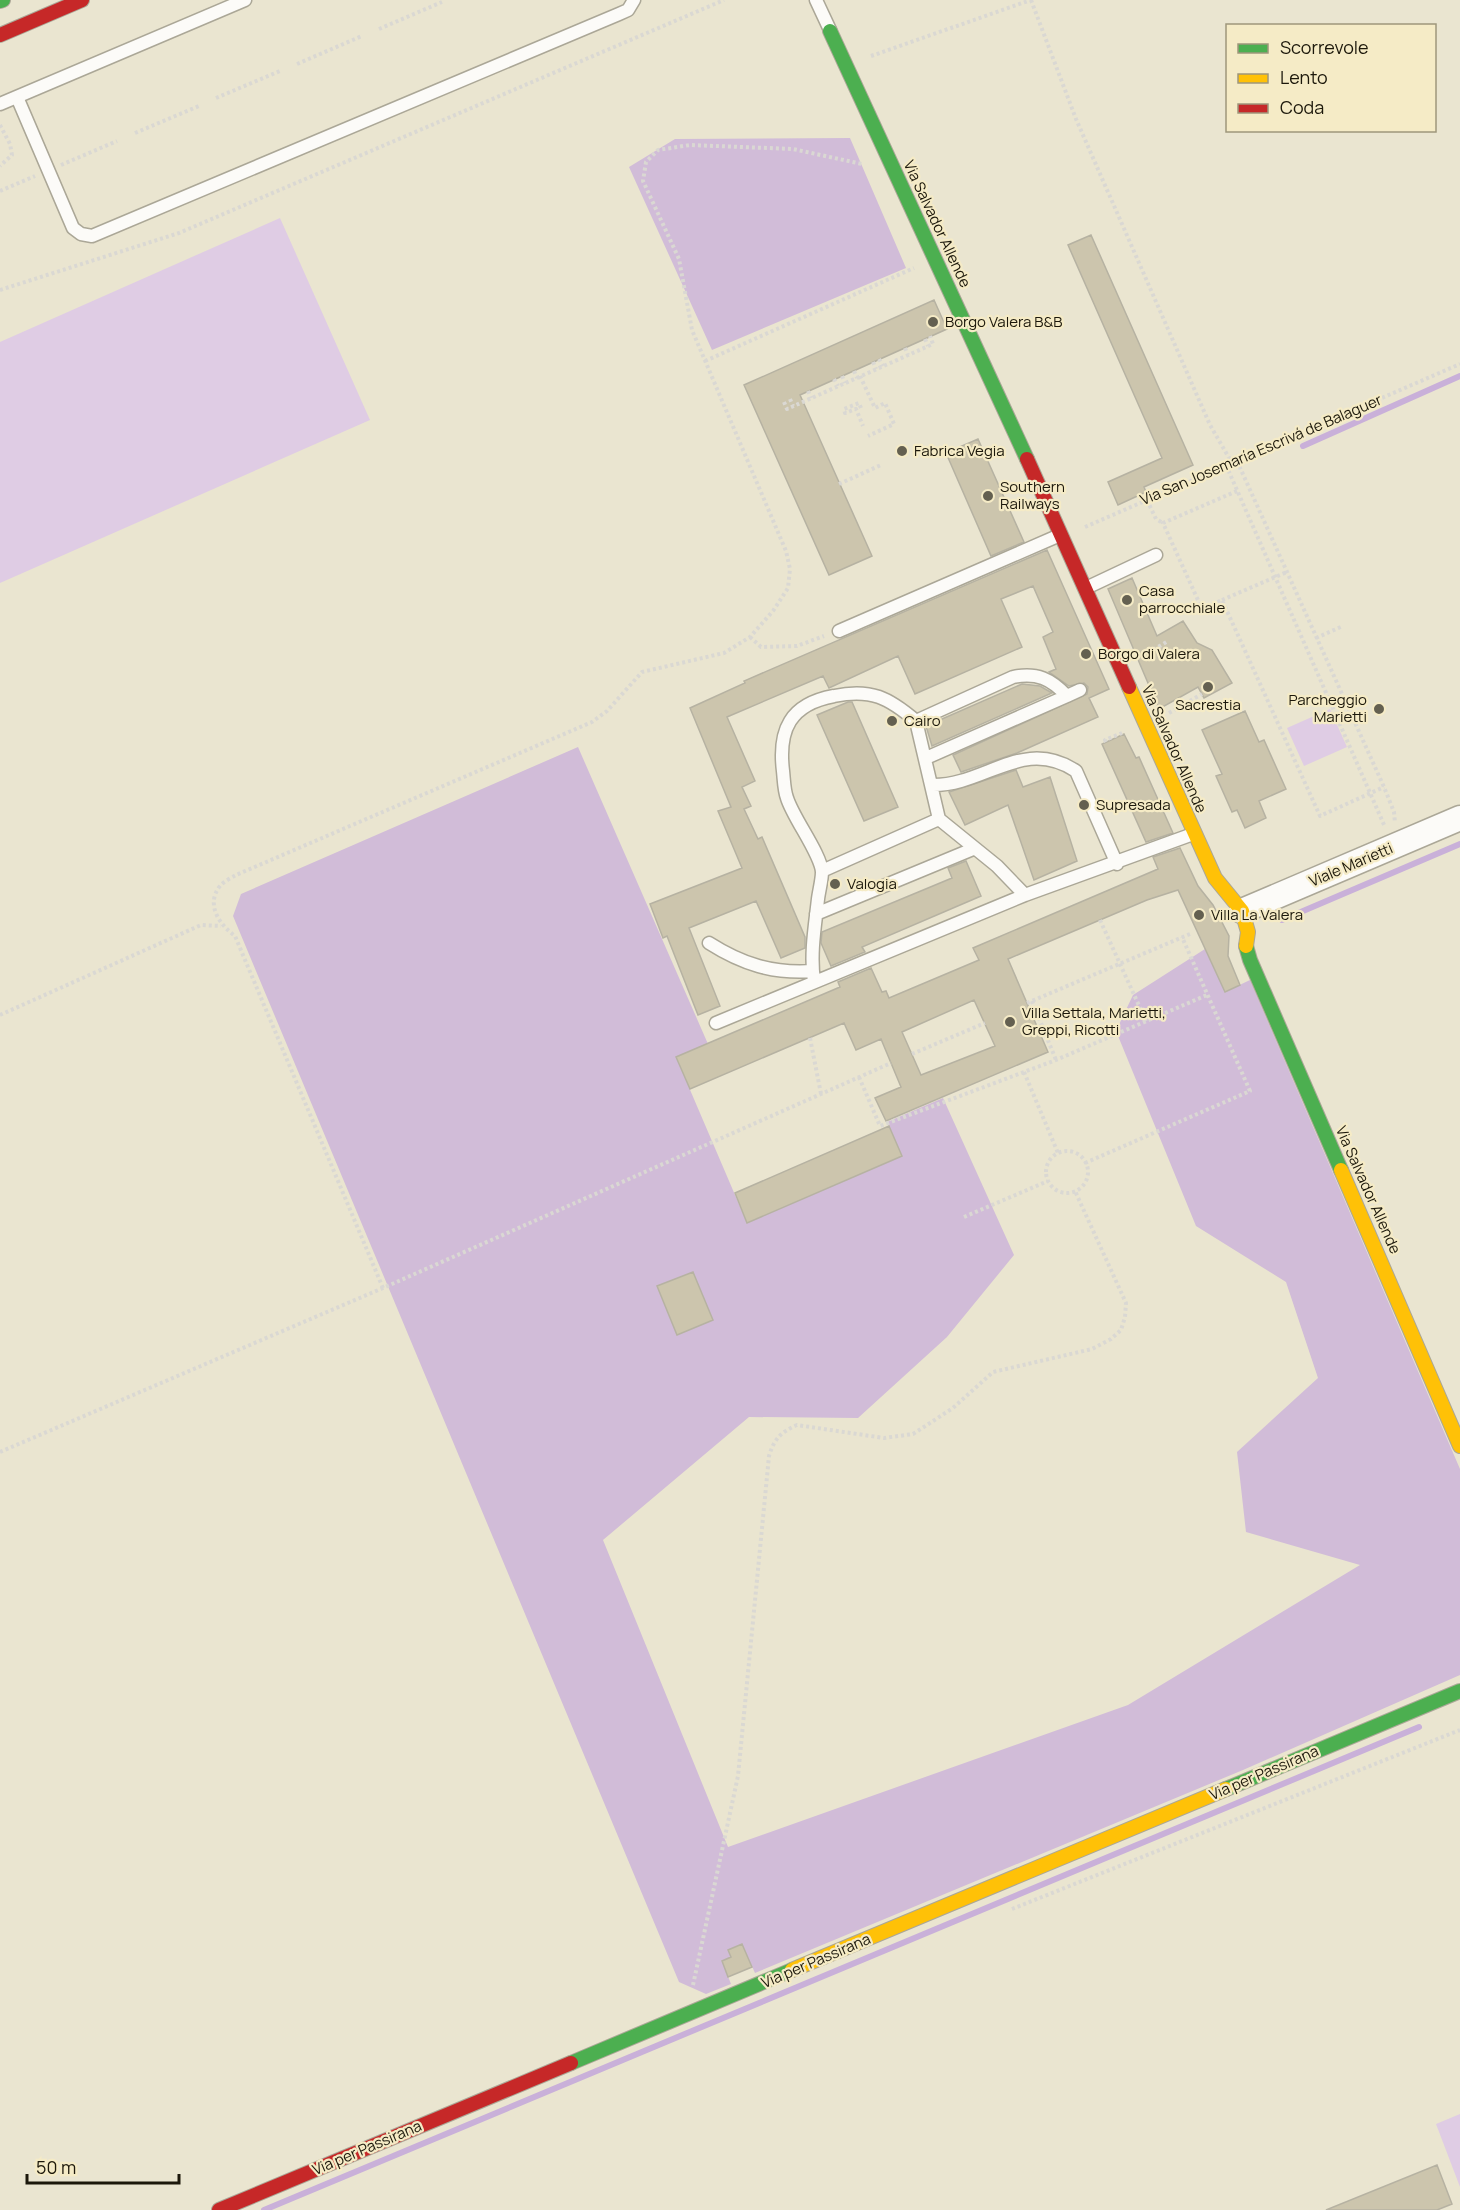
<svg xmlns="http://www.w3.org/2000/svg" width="1460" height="2210" font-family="Manrope,sans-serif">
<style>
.green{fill:#dfcce4}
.forest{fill:#d1bcd8}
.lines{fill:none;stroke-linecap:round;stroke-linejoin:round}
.stream{stroke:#c9b0d9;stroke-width:6}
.building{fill:#ccc5ad;stroke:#b6b2a2;stroke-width:1.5;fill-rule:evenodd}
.lane-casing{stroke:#aba797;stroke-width:15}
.street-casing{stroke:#aba797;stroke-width:27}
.fast-casing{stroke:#aba797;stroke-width:16}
.slow-casing{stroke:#aba797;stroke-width:16}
.jam-casing{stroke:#aba797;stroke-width:16}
.path{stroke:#dad8d3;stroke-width:4;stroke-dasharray:3 3;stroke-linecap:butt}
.lane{stroke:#fcfbf8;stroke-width:12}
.street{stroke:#fcfbf8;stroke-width:24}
.fast{stroke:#4caf50;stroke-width:14}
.slow{stroke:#ffc107;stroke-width:14}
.jam{stroke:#c62828;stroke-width:14}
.poi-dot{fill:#646050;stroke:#f5ebc6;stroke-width:2}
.labels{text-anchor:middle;stroke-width:4.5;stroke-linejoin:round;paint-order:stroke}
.street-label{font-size:15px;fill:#1c180b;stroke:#f5ebc6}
.poi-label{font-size:15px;fill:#1c180b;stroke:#f5ebc6;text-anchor:start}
</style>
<rect width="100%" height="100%" fill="#eae5d0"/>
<!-- green -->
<path class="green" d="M280 218 370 420 0 583V342Z
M1330 709 1347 747 1304 766 1287 728Z
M1460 2114V2187L1436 2124Z"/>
<!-- forest -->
<path class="forest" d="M850 138 906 268 712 350 629 167 675 139Z
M578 747 708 1044 676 1057 747 1223 902 1156 887 1122 943 1098 1014 1255 947 1337 858 1418 749 1417 603 1540 728 1847 1128 1705 1360 1565 1246 1532 1237 1452 1318 1378 1286 1282 1196 1226 1116 1031 1133 995 1205 949 1225 992 1250 980 1460 1469V1675L1243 1770 755 1973 742 1944 728 1950 731 1957 722 1961 731 1984 706 1994 679 1982 233 916 241 894Z"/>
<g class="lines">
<!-- stream -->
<path class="stream" d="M1303 446 1460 376
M1282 920 1460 844
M264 2210 1419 1727"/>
</g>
<!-- building -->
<path class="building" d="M1091 235 1193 465 1144 487 1146 492 1118 505 1108 482 1162 458 1068 245Z
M934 300 947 329 800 395 872 556 829 575 744 385Z
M978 439 1024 542 991 556 946 453Z
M1047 550 1109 689 1089 698 1098 717 1017 753 961 772 953 755 1087 694 1088 687 1084 683 1069 686 1049 672 1056 669 1043 637 1053 632 1033 586 1001 599 1022 647 915 694 898 656 829 688 823 676 727 717 755 781 742 787 751 806 744 809 758 839 762 837 805 937V948L781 958 756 901 689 928 720 1006 698 1015 667 936 663 938 650 904 742 868 718 811 731 807 690 708 745 683 744 681Z
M1132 578 1157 636 1183 621 1197 643 1212 650 1232 683 1204 698 1198 687 1159 709 1108 589Z
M1022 684 1040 686 1052 693 932 746 926 726Z
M848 702H852L898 807 864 821 817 715Z
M1245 711 1259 742 1264 740 1286 789 1259 801 1266 818 1245 828 1237 810 1232 812 1216 776 1222 774 1202 730Z
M1124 734 1136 758 1139 757 1173 833 1146 842 1102 744Z
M1016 770 1023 787 1050 777 1077 861 1034 880 1008 805 965 825 949 792Z
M1180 848 1198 886 1213 905 1229 936 1228 956 1240 985 1225 992 1178 890 1147 900 1008 959 1048 1052 886 1121 875 1098 901 1087 881 1039 856 1050 844 1023 690 1089 676 1057 840 987 838 982 871 968 882 992 886 991 889 998 979 960 973 948 1158 869 1153 857ZM974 1000 995 1046 921 1075 902 1032Z
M966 861 981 896 862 947 865 952 831 966 821 943 822 932 952 878 948 868Z
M889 1126 902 1156 747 1223 735 1193Z
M693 1272 713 1320 677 1335 657 1286Z
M742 1944 752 1967 728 1977 722 1961 731 1957 728 1950Z
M1437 2165 1452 2204 1437 2210H1326Z"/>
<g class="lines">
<!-- lane casing -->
<g class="lane-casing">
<path id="lane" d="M816 0 830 30
M17 97 73 228 81 234 92 236 619 14 628 10 634 0
M0 104 245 0
M1086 588 1156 555
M839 631 1060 535
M916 721 939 819 997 866 1025 895
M926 758 1067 696
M932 785C985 786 1023 736 1076 771L1117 864
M822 871 939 819
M816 914 973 849
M709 943C742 964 773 974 813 971
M814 981C810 954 815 926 818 899 819 891 822 880 822 872 821 854 793 818 787 798 784 790 784 780 783 771 778 730 790 704 834 696 871 688 889 698 916 721L1013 677C1037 672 1051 679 1067 696L1080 690
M716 1023 1025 895 1193 834"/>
</g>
<!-- street casing -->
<g class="street-casing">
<path id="street" d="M1242 911 1460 818"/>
</g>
<!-- fast casing -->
<g class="fast-casing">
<path id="fast" d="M0 1 3 0
M830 31 1027 459
M1246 946 1250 960 1341 1170
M1226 1789 1460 1691
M571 2063 792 1970"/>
</g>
<!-- slow casing -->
<g class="slow-casing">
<path id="slow" d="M1129 687 1215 878 1242 911 1248 932 1246 946
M1341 1170 1460 1446
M792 1970 1226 1789"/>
</g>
<!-- jam casing -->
<g class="jam-casing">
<path id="jam" d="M0 35 82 0
M1027 459 1129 687
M219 2210 571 2063"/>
</g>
<!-- path -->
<path class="path" d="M1031 0 1076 119 1210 425 1232 463
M379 29 442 2
M871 56 1031 0
M297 64 362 36
M216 98 280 71
M0 125 10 144 12 155 0 166
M135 133 199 106
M61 165 117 141
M0 191 35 176
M0 290 179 233 724 0
M925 339 928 346
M905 348 908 355
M879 359 883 366
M705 361 914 268
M873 362 876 369
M854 371 857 378
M842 376 845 383
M860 376 875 408 885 403 894 424 868 436
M834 379 838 386
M808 391 811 398
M790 399 793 406
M784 402 787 409 933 344 930 336
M861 408 859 403 844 409 845 413 856 409 863 426
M1237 461 1384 787 1394 812 1395 823
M1226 465 1385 827
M839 484 881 465
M1237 491 1163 523 1202 609 1222 600 1320 816 1384 787
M1147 500 1156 519 1163 523
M1085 527 1460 364
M1222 600 1287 572
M750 637 761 647 797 646 824 636
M1316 638 1343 626
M1143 656 1168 641
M1169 713 1202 694
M1106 742 1105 740 1122 733
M1100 920 1146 1021
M1032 1001 1056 1060
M1027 1003 1190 934
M0 1015 201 925 221 926
M810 1038 821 1094
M912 1054 985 1023
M1024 1072 1058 1153
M859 1077 880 1126 1056 1060 1207 995
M1046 1172a21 21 0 1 1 42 0a21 21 0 1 1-42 0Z
M1085 1163 1250 1091 1182 937
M964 1217 1048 1181
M383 1288 235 936C220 925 205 905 220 886 223 882 231 878 236 875L592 722 607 711 642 672 724 653 750 637 773 611 788 588 790 569 786 551 692 330 679 259 643 181 646 162 658 150 690 145 793 149 862 164
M0 1452 383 1288 891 1063
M1012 1909 1460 1730
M693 1985 738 1776 769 1456C774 1439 781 1432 797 1425L884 1438 913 1434 953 1408 993 1372 1092 1349 1111 1339 1121 1330 1125 1317 1126 1303 1075 1191"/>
<!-- lane -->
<use href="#lane" class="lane"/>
<!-- street -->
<use href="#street" class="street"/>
<!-- fast -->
<use href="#fast" class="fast"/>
<!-- slow -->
<use href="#slow" class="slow"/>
<!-- jam -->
<use href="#jam" class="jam"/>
</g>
<!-- markers -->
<g class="poi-dot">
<circle cx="933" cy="322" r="6"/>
<circle cx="902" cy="451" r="6"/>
<circle cx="988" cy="496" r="6"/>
<circle cx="1127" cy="600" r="6"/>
<circle cx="1086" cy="654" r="6"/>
<circle cx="1208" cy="687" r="6"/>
<circle cx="1379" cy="709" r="6"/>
<circle cx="892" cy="721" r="6"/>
<circle cx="1084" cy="805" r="6"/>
<circle cx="835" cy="884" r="6"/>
<circle cx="1199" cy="915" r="6"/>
<circle cx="1010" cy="1022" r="6"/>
</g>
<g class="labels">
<!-- street labels -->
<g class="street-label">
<text transform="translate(937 224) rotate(65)" y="5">Via Salvador Allende</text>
<text transform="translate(1261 450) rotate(-23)" y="5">Via San Josemaría Escrivá de Balaguer</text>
<text transform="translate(1174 749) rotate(66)" y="5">Via Salvador Allende</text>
<text transform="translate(1351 865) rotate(-23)" y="5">Viale Marietti</text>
<text transform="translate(1368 1190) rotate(66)" y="5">Via Salvador Allende</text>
<text transform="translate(1264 1773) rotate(-23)" y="5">Via per Passirana</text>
<text transform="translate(816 1961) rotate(-23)" y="5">Via per Passirana</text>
<text transform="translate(367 2148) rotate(-23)" y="5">Via per Passirana</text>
</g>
<!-- poi labels -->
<g class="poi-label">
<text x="945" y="327">Borgo Valera B&amp;B</text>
<text x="914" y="456">Fabrica Vegia</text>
<text x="1000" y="492">Southern<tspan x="1000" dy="17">Railways</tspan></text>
<text x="1139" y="596">Casa<tspan x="1139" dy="17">parrocchiale</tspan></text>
<text x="1098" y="659">Borgo di Valera</text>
<text x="1367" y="705" text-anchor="end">Parcheggio<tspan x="1367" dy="17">Marietti</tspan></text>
<text x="1208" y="710" text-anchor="middle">Sacrestia</text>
<text x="904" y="726">Cairo</text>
<text x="1096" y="810">Supresada</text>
<text x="847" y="889">Valogia</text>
<text x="1211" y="920">Villa La Valera</text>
<text x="1022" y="1018">Villa Settala, Marietti,<tspan x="1022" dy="17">Greppi, Ricotti</tspan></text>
</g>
</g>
<!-- legend -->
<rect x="1226" y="24" width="210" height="108" fill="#f5ebc6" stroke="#9e977b" stroke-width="1.5"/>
<rect x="1238" y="44" width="30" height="9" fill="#4caf50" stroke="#9e977b" stroke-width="1.5"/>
<text x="1280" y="54" font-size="18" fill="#1c180b">Scorrevole</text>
<rect x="1238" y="74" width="30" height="9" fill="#ffc107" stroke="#9e977b" stroke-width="1.5"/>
<text x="1280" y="84" font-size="18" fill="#1c180b">Lento</text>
<rect x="1238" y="104" width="30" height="9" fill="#c62828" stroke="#9e977b" stroke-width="1.5"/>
<text x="1280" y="114" font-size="18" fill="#1c180b">Coda</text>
<!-- scale -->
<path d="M27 2174v9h152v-9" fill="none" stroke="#1c180b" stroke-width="3"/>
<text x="36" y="2174" font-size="18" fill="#1c180b" stroke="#f5ebc6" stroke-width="4.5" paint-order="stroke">50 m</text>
</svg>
